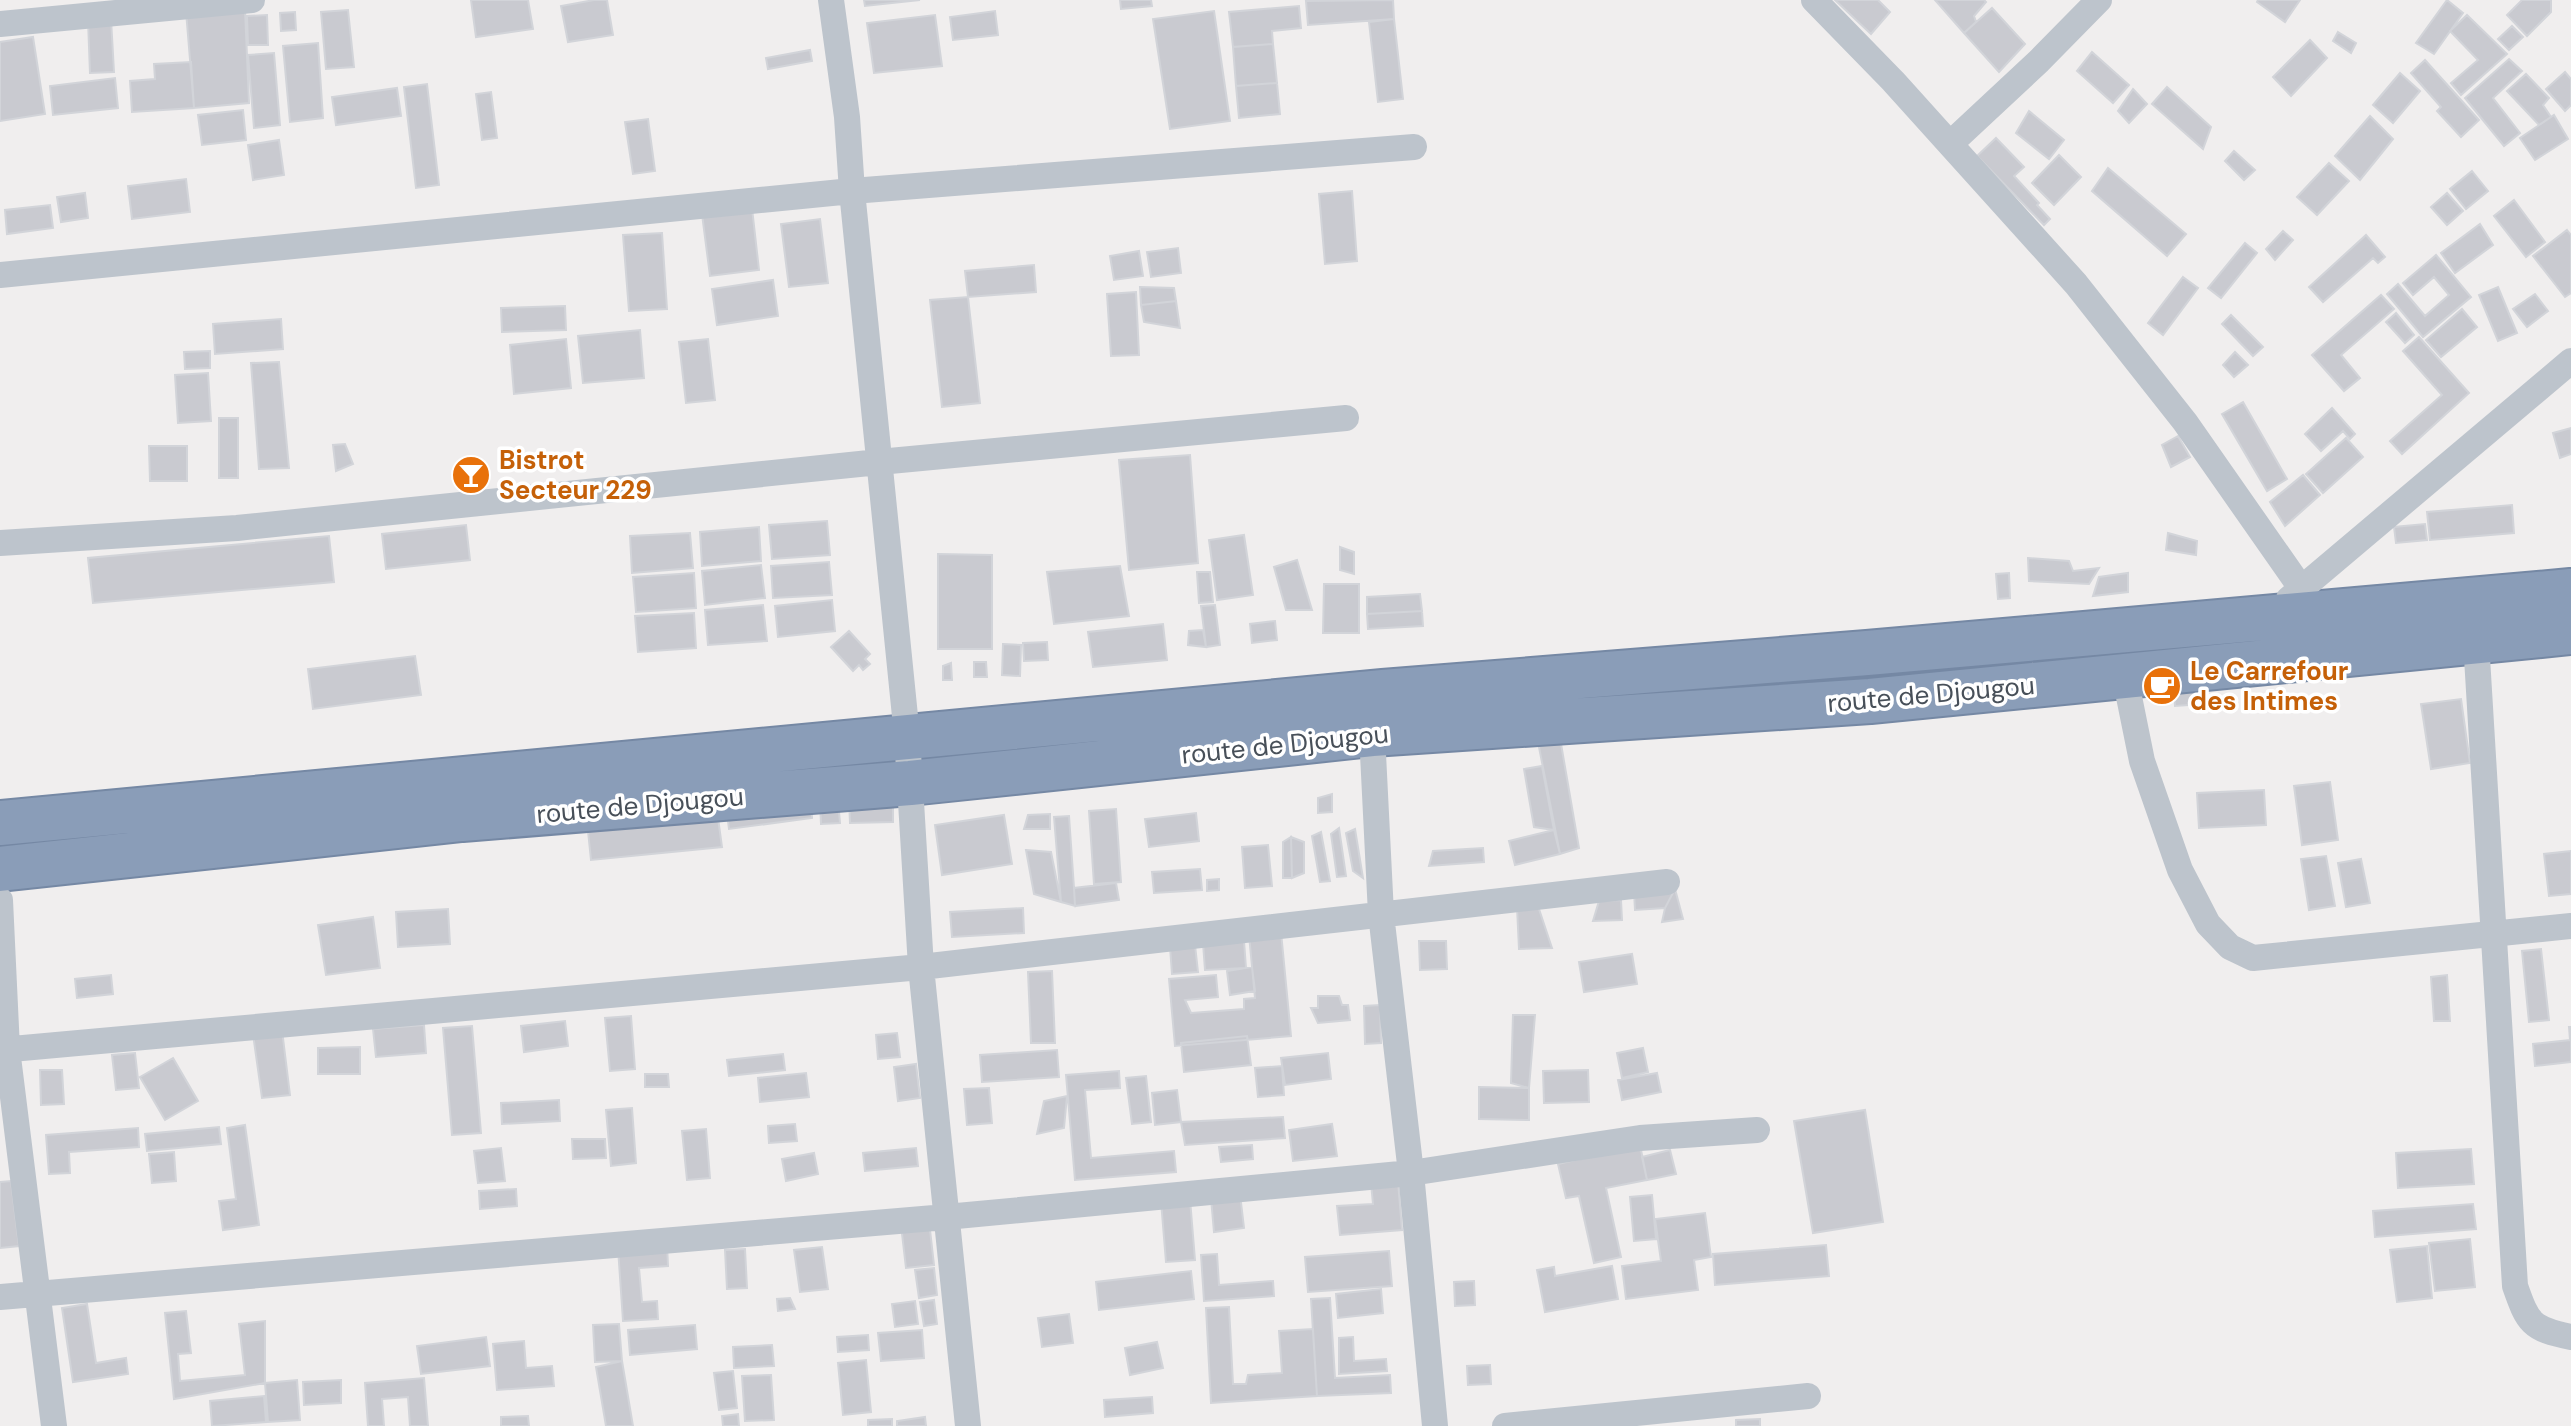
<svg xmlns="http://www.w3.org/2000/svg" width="2571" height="1426" font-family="'DM Sans',sans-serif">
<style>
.building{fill:#c9cad0;stroke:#d2d4d9;stroke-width:2}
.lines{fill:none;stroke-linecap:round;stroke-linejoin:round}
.highway-casing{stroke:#7588a4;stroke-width:48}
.street{stroke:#bdc4cc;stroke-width:26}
.highway{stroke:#8a9db8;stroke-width:44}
.labels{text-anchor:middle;stroke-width:7;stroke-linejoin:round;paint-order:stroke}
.food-label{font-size:26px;font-weight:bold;fill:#c56008;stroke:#fff;text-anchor:start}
.street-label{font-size:26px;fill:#485059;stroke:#fff}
</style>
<rect width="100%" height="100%" fill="#f0eeee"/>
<!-- building -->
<path class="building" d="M471 0H528L533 29 476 37Z
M594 0H607L613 35 568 42 561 6Z
M864 0H920L865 6Z
M1120 0H1151L1152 6 1121 9Z
M1393 0 1394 19 1308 25 1306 1Z
M1835 0H1878L1890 12 1871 34Z
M1935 0H1984L1986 2 1974 16 1976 22 1964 33Z
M2258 0H2300L2285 22 2257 2Z
M2447 0 2463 13 2434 54 2416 43Z
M2522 0H2551V12L2527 36 2507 15Z
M1299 6 1301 28 1272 31 1273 44 1233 47 1229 12Z
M1992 8 2025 44 1999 72 1964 33Z
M245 9 249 103 194 108 186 11Z
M348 10 354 67 326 69 321 12Z
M995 11 998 35 953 40 950 17Z
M1214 11 1230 121 1170 129 1153 19Z
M295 12 296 30 281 31 280 13Z
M267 15 268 45H248L247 16Z
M935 15 942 66 874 73 867 23Z
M2467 15 2507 54 2461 95 2451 83 2478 60 2450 31Z
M111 19 114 72 90 73 88 20Z
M1394 19 1403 99 1378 102 1369 22Z
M2512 26 2523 37 2509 50 2498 39Z
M2338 32 2356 43 2351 53 2333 41Z
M33 37 45 114 0 121V42Z
M2310 40 2327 58 2291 96 2273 77Z
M318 43 323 118 290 122 283 46Z
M1273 44 1277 83 1236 86 1233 47Z
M810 50 812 61 768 69 766 58Z
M2092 52 2129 85 2113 103 2077 71Z
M274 53 280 125 254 128 248 55Z
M2509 59 2522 71 2493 98 2520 133 2504 146 2465 98Z
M2425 60 2479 120 2461 137 2437 111 2441 107 2411 73Z
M191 62 194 108 132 112 130 81 155 79 154 64Z
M2565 72 2571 79V105L2565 111 2546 89Z
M2400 73 2420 91 2393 123 2373 105Z
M2526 74 2549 98 2543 105 2551 117 2539 125 2507 91Z
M115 78 118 108 53 115 50 86Z
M1277 83 1280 114 1239 118 1236 86Z
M427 84 439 185 416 188 404 87Z
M2167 87 2211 127 2203 149 2152 104Z
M397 88 401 116 336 125 332 97Z
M2133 89 2147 104 2129 123 2118 111Z
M491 92 497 138 482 140 476 94Z
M243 110 246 140 202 145 198 115Z
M2029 111 2064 140 2049 159 2016 133Z
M2554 115 2568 139 2535 160 2520 138Z
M2370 116 2393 139 2360 180 2335 156Z
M648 119 655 171 633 174 625 122Z
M1996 138 2024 167 2014 176 2039 203 2037 205 2050 219 2044 225 1977 156Z
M279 140 284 175 253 180 248 145Z
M2234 151 2255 170 2244 180 2225 161Z
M2059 155 2081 177 2054 205 2032 183Z
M2329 163 2349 181 2317 215 2297 197Z
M2108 168 2186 234 2167 256 2092 191Z
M2472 171 2488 191 2466 209 2450 189Z
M186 179 190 212 132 219 128 186Z
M1352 191 1357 261 1325 264 1319 194Z
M85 193 88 218 61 222 57 197Z
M2447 193 2463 211 2447 225 2431 207Z
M2514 200 2545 242 2526 257 2494 216Z
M50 205 53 228 7 234 5 210Z
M752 208 759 270 710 276 702 214Z
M820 219 828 283 789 287 781 224Z
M2480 224 2493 245 2455 273 2441 253Z
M2567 230 2571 235V293L2565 297 2533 256Z
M2283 231 2293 240 2275 260 2266 249Z
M662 233 667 309 629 311 623 235Z
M2366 235 2385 257 2378 263 2373 258 2323 302 2309 287Z
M2245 243 2257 253 2221 298 2208 288Z
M1178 248 1181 273 1151 277 1147 252Z
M1139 251 1143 276 1114 280 1110 256Z
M2436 255 2471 297 2423 337 2387 294 2398 284 2425 316 2449 295 2434 277 2413 295 2403 283Z
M1034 265 1036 292 968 297 965 271Z
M2183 277 2198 288 2163 335 2148 323Z
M773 280 778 316 717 325 712 289Z
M1140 287 1174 288 1176 301 1141 305Z
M2498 287 2517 333 2498 341 2479 295Z
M1136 292 1139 355 1111 356 1107 294Z
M2535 294 2548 311 2527 327 2513 309Z
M2381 295 2394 309 2341 355 2360 378 2344 391 2312 355Z
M968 297 980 403 942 407 930 300Z
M1176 301 1180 328 1144 322 1141 305Z
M565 306 566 330 502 332 501 308Z
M2462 309 2477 327 2441 357 2426 340Z
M2396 313 2414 335 2405 343 2386 322Z
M2231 315 2263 347 2253 356 2222 324Z
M281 319 283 349 215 354 213 324Z
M640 330 644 378 583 383 578 336Z
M2419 337 2469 393 2402 454 2390 441 2442 395 2403 351Z
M566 339 571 388 514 394 510 345Z
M708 339 715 400 686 403 679 342Z
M210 351V368L185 369 184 352Z
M2235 352 2248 365 2234 377 2223 365Z
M279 362 289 468 259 469 251 363Z
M208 373 211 421 178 423 175 375Z
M2243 402 2287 479 2267 491 2222 414Z
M2332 408 2355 434 2350 439 2343 431 2321 451 2305 434Z
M219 418H238V478H219Z
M2571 428V454L2560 458 2553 433Z
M2178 436 2190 457 2171 467 2162 445Z
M2346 438 2363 457 2323 493 2306 474Z
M345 444 353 464 336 471 333 445Z
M149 446H187V481H150Z
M1190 455 1198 563 1129 570 1119 460Z
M2303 475 2320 495 2285 526 2270 502Z
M2512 505 2514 533 2430 540 2427 512Z
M827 521 830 555 772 559 769 525Z
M2425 524 2427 540 2396 543 2394 527Z
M466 525 470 560 386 569 382 534Z
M759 527 761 561 702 566 700 532Z
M690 533 693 568 632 573 630 536Z
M2168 533 2197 541 2196 555 2166 550Z
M1244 535 1253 595 1217 600 1209 540Z
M329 536 334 582 93 603 88 558Z
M1340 547 1354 552V574L1340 570Z
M938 554 992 555V649H938Z
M2028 558 2069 561 2073 571 2099 568 2089 584 2029 581Z
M1297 560 1312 610H1286L1274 567Z
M829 562 832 595 773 598 771 566Z
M761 565 765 598 705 605 702 571Z
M1120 566 1129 616 1054 624 1047 572Z
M1197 572H1210L1213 602 1199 603Z
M694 573 696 608 636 612 633 577Z
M2009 573 2010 598 1998 599 1996 574Z
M2128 573V592L2093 596 2099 577Z
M1324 584H1359V633H1323Z
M1420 594 1422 611 1367 614V597Z
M832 600 835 631 778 637 775 606Z
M763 605 767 641 708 645 705 610Z
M1215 605 1220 645 1206 647 1201 606Z
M1422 611 1423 626 1368 629 1367 614Z
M694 613 696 648 638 652 635 616Z
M1275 621 1277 640 1252 643 1250 624Z
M1163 624 1167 660 1093 667 1088 632Z
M1203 630 1206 647 1188 645 1189 631Z
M849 631 870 654 865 659 870 664 863 670 859 665 853 671 831 647Z
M1047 642 1048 660 1024 661 1023 643Z
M1003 644 1021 645 1020 676 1002 675Z
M415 656 421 695 313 709 308 669Z
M974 662H986L987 677H974Z
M951 663 952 680H943V666Z
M2202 673 2203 704 2175 706 2173 674Z
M2461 699 2470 763 2431 769 2421 704Z
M1560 738 1579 848 1560 854 1538 742Z
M1542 766 1554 830 1534 827 1524 769Z
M2330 782 2338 840 2302 845 2294 786Z
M2264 790 2266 825 2199 828 2197 793Z
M1332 794V812L1318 813V798Z
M893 796V822L850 823 849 798Z
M811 800 812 818 729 829 727 813Z
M838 800 840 823 821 824 820 801Z
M1116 809 1121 882 1094 884 1089 811Z
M1196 813 1199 841 1149 847 1145 819Z
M1050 814V829H1024L1028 815Z
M1004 815 1012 864 942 875 935 825Z
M1069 816 1074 888 1075 906 1061 902 1054 817Z
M718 818 722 847 591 860 588 831Z
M1339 828 1346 876 1337 877 1331 834Z
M1355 829 1363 878 1353 871 1346 833Z
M1554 830 1560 854 1515 865 1509 841Z
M1321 832 1330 881 1320 882 1312 836Z
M1291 837 1292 878H1283V842Z
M1291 837 1304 842V873L1292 878Z
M1268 845 1272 886 1245 888 1242 847Z
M1483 848 1484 862 1429 866 1433 851Z
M1026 850 1051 852 1061 902 1034 894Z
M2571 851V894L2549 896 2544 854Z
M2326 856 2335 906 2309 910 2301 859Z
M2361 859 2370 903 2346 907 2338 863Z
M1200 869 1202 890 1154 893 1152 872Z
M1219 879V890L1207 891V880Z
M1116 883 1119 900 1075 906 1074 888Z
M1675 889 1665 908 1635 910 1634 892Z
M1675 889 1683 919 1662 922 1665 908Z
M1621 900 1622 920 1593 921 1599 901Z
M1538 906 1552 948 1519 949 1517 907Z
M1023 908 1024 933 952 937 950 912Z
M448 909 450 944 398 947 396 912Z
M373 917 380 968 326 975 318 925Z
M1281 932 1291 1036 1175 1046 1169 979 1216 975 1218 997 1185 1000 1191 1013 1244 1009V999L1255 998 1249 935Z
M1244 941 1246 968 1205 970 1203 943Z
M1419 941H1446L1447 969 1420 970Z
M1195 945 1198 972 1172 974 1170 947Z
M2541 949 2549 1020 2529 1022 2522 951Z
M1632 954 1637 984 1584 992 1579 962Z
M1252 967 1255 991 1230 995 1227 971Z
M1052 971 1055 1043H1031L1028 972Z
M111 975 113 994 77 998 75 979Z
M2447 975 2450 1021H2434L2431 977Z
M1318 996H1339L1342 1005H1348L1350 1020 1318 1023 1311 1008H1318Z
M1380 1005 1381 1043 1365 1044 1364 1006Z
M1513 1015H1535L1529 1088 1511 1083Z
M631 1016 635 1069 610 1071 605 1018Z
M565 1021 568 1046 524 1052 521 1026Z
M424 1025 426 1053 376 1057 373 1029Z
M472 1026 481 1133 452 1135 443 1028Z
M2569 1027H2571V1062L2535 1066 2533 1044 2570 1040Z
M282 1030 290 1095 262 1098 253 1034Z
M897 1033 900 1057 878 1059 876 1035Z
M1247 1036 1251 1065 1184 1072 1181 1043Z
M360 1047V1074H318V1048Z
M1643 1048 1648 1072 1622 1078 1617 1053Z
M1057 1050 1059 1077 982 1082 980 1055Z
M135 1053 139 1088 116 1090 112 1055Z
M1328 1053 1331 1079 1285 1085 1281 1058Z
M783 1054 785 1070 729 1076 727 1060Z
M173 1058 198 1101 165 1120 140 1077Z
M916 1064 920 1098 898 1101 894 1067Z
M1282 1066 1284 1095 1258 1097 1255 1068Z
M40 1070H62L64 1104 41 1105Z
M1588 1070 1589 1102 1544 1103 1543 1071Z
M1119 1071 1120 1088 1085 1090 1091 1158 1174 1151 1176 1172 1075 1180 1066 1075Z
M806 1073 809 1097 760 1102 758 1078Z
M1657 1073 1661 1092 1622 1100 1618 1080Z
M645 1074H668L669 1087H645Z
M1146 1076 1151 1122 1132 1124 1126 1078Z
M1479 1087 1529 1088V1120L1479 1119Z
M989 1088 992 1123 967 1125 964 1089Z
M1177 1090 1181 1122 1155 1125 1152 1093Z
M1067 1096 1064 1128 1037 1134 1044 1101Z
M559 1100 560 1121 502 1124 501 1103Z
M632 1108 636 1163 611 1166 606 1110Z
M1865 1110 1883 1222 1813 1233 1794 1121Z
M1283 1117 1285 1138 1185 1145 1181 1122Z
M795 1124 797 1141 769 1143 768 1126Z
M1332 1124 1337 1156 1293 1161 1289 1130Z
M245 1125 259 1225 223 1230 219 1201 236 1199 227 1128Z
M219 1127 221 1144 147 1151 145 1134Z
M138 1128 139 1147 69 1152 70 1173 49 1174 46 1135Z
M706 1129 710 1178 687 1180 682 1131Z
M572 1139H605L606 1158 573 1159Z
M1252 1145 1253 1159 1221 1162 1219 1147Z
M1640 1145 1647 1180 1606 1188 1621 1257 1594 1263 1579 1196 1566 1198 1558 1164Z
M501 1148 505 1181 478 1183 474 1151Z
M916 1148 918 1166 865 1171 863 1153Z
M2471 1149 2474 1184 2398 1188 2396 1153Z
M1670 1150 1676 1174 1647 1180 1642 1157Z
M174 1152 176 1181 152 1183 149 1154Z
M814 1153 818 1174 786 1181 782 1159Z
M11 1181 19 1246 0 1248V1182Z
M1398 1181 1402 1230 1340 1235 1337 1206 1373 1204 1371 1183Z
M516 1189 517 1206 480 1209 479 1191Z
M1240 1194 1244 1228 1214 1232 1211 1198Z
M1652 1195 1656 1239 1634 1241 1630 1197Z
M1190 1199 1195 1260 1166 1262 1161 1201Z
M2473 1204 2476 1229 2375 1237 2373 1211Z
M1705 1213 1711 1257 1694 1260 1698 1290 1626 1299 1622 1266 1661 1261 1655 1219Z
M929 1221 934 1265 906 1268 901 1225Z
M2470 1239 2475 1287 2435 1291 2429 1243Z
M667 1244 668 1266 639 1268 642 1302 657 1301 658 1319 623 1321 618 1248Z
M1826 1245 1829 1276 1715 1285 1713 1254Z
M2427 1246 2432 1298 2397 1302 2390 1250Z
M822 1247 828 1289 800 1292 794 1250Z
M745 1249 747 1288 727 1289 725 1250Z
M1389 1251 1392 1286 1308 1292 1305 1257Z
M1217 1254 1219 1285 1273 1281 1274 1296 1204 1301 1201 1255Z
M1612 1266 1618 1299 1545 1312 1537 1270 1554 1267 1555 1276Z
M934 1268 937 1295 919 1298 915 1270Z
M1191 1271 1194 1299 1099 1310 1096 1282Z
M1474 1281 1475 1305 1455 1306 1454 1282Z
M1381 1289 1383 1313 1338 1318 1336 1294Z
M790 1298 795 1309 778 1311 777 1299Z
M1330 1298 1335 1378 1390 1375 1391 1393 1317 1396 1311 1299Z
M934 1300 937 1324 924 1326 920 1302Z
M915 1301 918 1324 895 1327 892 1304Z
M87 1304 96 1363 126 1358 128 1374 73 1382 62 1308Z
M1229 1307 1233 1384H1246L1248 1375 1282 1373 1279 1331 1313 1329 1317 1396 1211 1403 1206 1308Z
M186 1311 191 1353 178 1354 180 1381 245 1375 239 1324 265 1321V1383L174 1399 165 1313Z
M1069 1314 1073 1343 1042 1347 1038 1318Z
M619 1324 622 1361 595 1362 593 1325Z
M695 1325 697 1349 630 1355 628 1330Z
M922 1330 924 1358 881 1361 878 1333Z
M868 1335 869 1350 838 1352 837 1337Z
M486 1337 490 1366 421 1374 417 1346Z
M1353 1337 1354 1361 1386 1359 1387 1371 1339 1374V1338Z
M524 1341 526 1368 552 1366 554 1386 497 1390 493 1344Z
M1157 1342 1163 1368 1130 1375 1125 1348Z
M772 1345 774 1366 734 1368 733 1347Z
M866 1360 871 1412 843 1415 838 1363Z
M622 1361 633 1426H606L596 1367Z
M1490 1365 1491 1384 1468 1385 1467 1366Z
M733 1371 737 1408 719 1410 714 1373Z
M771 1375 774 1420 745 1421 742 1376Z
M424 1378 428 1426H410L408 1397 382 1399 384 1426H368L365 1383Z
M297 1380 300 1420 268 1422 265 1383Z
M341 1380V1403L304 1405 303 1382Z
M264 1396 266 1422 212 1426 210 1401Z
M1152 1397 1153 1413 1105 1417 1104 1400Z
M738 1414 739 1426H723L722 1416Z
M528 1416 529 1426H501V1417Z
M925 1417 926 1426H897V1421Z
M892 1419V1426H868V1420Z
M1760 1419V1426H1736V1420Z"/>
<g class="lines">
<!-- highway casing -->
<g class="highway-casing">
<path id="highway" d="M0 823 1383 692 1867 653 2571 591
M0 869 462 819 910 783 1372 734 1870 701 2571 632"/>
</g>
<!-- street -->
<path class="street" d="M831 0 847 117 852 191 907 736 921 967 968 1426
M1814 0 1893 81 2076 284 2185 422 2301 588
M0 24 252 0
M1950 144 2039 61 2099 0
M0 275 852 191 1414 147
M0 543 237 528 879 462 1346 418
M2289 599 2571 361
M2476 641 2515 1286C2528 1323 2531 1329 2571 1337
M2125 677 2142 761 2180 870 2208 924 2230 947 2253 958 2571 926
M1372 734 1381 914 1411 1173 1435 1426
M0 900 7 1049 54 1426
M0 1050 921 967 1667 882
M0 1297 946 1217 1411 1173 1640 1138 1757 1130
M1505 1426 1808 1396"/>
<!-- highway -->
<use href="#highway" class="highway"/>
</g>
<!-- icons -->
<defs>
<g id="bar-disc" transform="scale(2)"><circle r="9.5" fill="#e8710a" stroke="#fff"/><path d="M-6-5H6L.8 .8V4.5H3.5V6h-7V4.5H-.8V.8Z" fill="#fff"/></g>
<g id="cafe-disc" transform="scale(2)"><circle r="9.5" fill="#e8710a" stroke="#fff"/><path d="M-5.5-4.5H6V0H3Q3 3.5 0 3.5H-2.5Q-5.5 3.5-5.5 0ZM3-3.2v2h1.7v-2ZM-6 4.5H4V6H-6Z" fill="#fff"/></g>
</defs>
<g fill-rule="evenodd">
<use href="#bar-disc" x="471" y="475"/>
<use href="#cafe-disc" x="2162" y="686"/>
</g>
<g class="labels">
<!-- food labels -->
<g class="food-label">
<text x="499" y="469">Bistrot<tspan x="499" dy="30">Secteur 229</tspan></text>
<text x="2190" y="680">Le Carrefour<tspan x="2190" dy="30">des Intimes</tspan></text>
</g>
<!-- street labels -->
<g class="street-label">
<text transform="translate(1931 694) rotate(-5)" y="9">route de Djougou</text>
<text transform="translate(1285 744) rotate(-6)" y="9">route de Djougou</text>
<text transform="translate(640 805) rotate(-5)" y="9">route de Djougou</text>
</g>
</g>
</svg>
